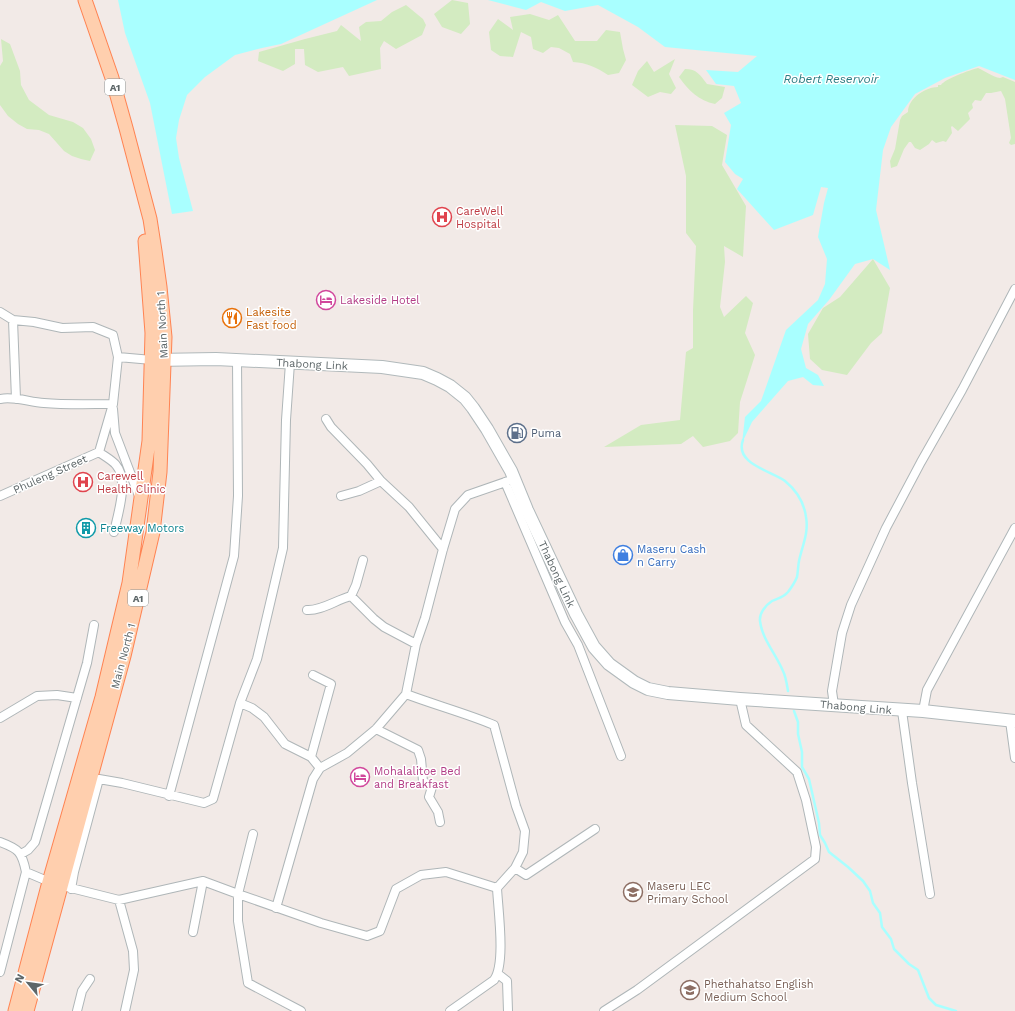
<svg xmlns="http://www.w3.org/2000/svg" width="1015" height="1011" font-family="'Work Sans',sans-serif">
<style>
.green{fill:#d3ebc1}
.water{fill:#a9ffff}
.lines{fill:none;stroke-linecap:round;stroke-linejoin:round}
.stream{stroke:#a9ffff;stroke-width:2.5}
.minor-casing{stroke:#afb6b8;stroke-width:10}
.secondary-casing{stroke:#b1b9bb;stroke-width:14}
.primary-casing{stroke:#ff8352;stroke-width:15}
.minor{stroke:#fff;stroke-width:8}
.secondary{stroke:#fff;stroke-width:12}
.primary{stroke:#ffcfae;stroke-width:13}
.labels{text-anchor:middle;stroke-width:3;stroke-linejoin:round;paint-order:stroke}
.shield{fill:#fff;stroke:#8e9596;stroke-width:1}
.shield-label{font-size:10px;font-weight:bold;fill:#5e6769}
.health-label{font-size:11px;fill:#be3a42;stroke:#fff;text-anchor:start}
.hotel-label{font-size:11px;fill:#b23c85;stroke:#fff;text-anchor:start}
.food-label{font-size:11px;fill:#c56008;stroke:#fff;text-anchor:start}
.street-label{font-size:11px;fill:#5e6769;stroke:#fff}
.service-label{font-size:11px;fill:#4e5e75;stroke:#fff;text-anchor:start}
.culture-label{font-size:11px;fill:#0d838f;stroke:#fff;text-anchor:start}
.shop-label{font-size:11px;fill:#366cbe;stroke:#fff;text-anchor:start}
.education-label{font-size:11px;fill:#785e54;stroke:#fff;text-anchor:start}
.water-label{font-size:12px;font-style:italic;fill:#2b7e84;stroke:#fff}
</style>
<rect width="100%" height="100%" fill="#f2eae7"/>
<!-- green -->
<path class="green" d="M452 0 468 3 470 24 461 34 442 27 434 14Z
M406 5 423 19 426 25 422 35 396 49 384 41 380 48 381 69 349 76 343 67 318 72 305 65 304 49H295V64L283 71 258 61 259 52 305 39 337 31 341 25 361 41 359 27 366 22 381 21 392 12Z
M530 14 549 20 558 15 575 41H597L606 30 620 32 623 49 626 60 619 73 608 75C596 67 587 63 573 62L570 54 559 48 551 47 543 53 533 49 531 37 521 32 513 57 500 56 491 50 489 32 498 19 513 30 510 17Z
M1 39 10 44 20 71 21 85 29 100 49 115 73 122 83 128 91 139 95 150 90 161 81 159 72 156 64 151 49 134 39 130 27 129 18 124 8 116 0 105V66L3 61Z
M675 59 669 74 676 88 671 94 660 92 648 97 632 85 638 71 647 61 654 72Z
M978 68C985 71 993 77 1000 78L1003 77 1015 82V144L1011 145 1009 143 1011 138 1005 99 1001 91 991 93H986L981 101 975 100 972 104 973 108 968 113 970 119 958 131 952 126 951 127 952 133 946 142 943 141 936 143 932 140 929 144 920 150 915 148 911 142H909L904 149 897 166 891 168 890 161 895 149 900 120 902 116 908 112C908 98 926 87 938 87V85H941C945 79 970 70 978 68Z
M685 69C697 69 700 75 707 84L725 87 722 98 715 104C699 101 688 90 679 77Z
M675 125 712 126 727 135 722 165 746 206 743 257 724 246 725 262 720 307 724 317 746 296 753 303 745 333 755 355 740 402 738 433 730 441 703 447 693 436 681 444 604 447 641 425 680 420 686 352 693 348V310L696 246 686 233V176Z
M873 259 890 288 882 333 871 343 847 375 822 370 810 359 808 334 823 308 840 297Z"/>
<!-- water -->
<path class="water" d="M118 0H377L281 44 262 48 235 55 205 77 187 95 179 120 176 138 179 158 193 211 172 214 150 103 125 33Z
M488 0H1015V80L979 66 945 78 915 94 891 127 883 150 876 210 890 270 873 259 855 264 829 300 808 324 801 349 806 368 818 375 824 386 813 385 803 377 788 381 752 422 742 443 745 417 761 401 786 330 818 300 825 284 827 259 818 237 824 203 828 188 821 187 813 215 774 230 737 189 743 179 735 174 725 162 731 125 724 113 741 103 734 86 716 84 706 70 738 72 757 56 665 47 638 27 598 5 565 11 541 2 526 10Z"/>
<g class="lines">
<!-- stream -->
<path class="stream" d="M743 440C734 464 772 471 785 481 796 490 804 502 806 517 809 533 802 546 799 561 798 566 798 572 797 577 795 582 791 588 788 592 783 598 778 598 772 601 766 605 759 613 760 621 762 639 776 654 783 671 786 677 787 685 788 691
M794 711 798 722V734L802 752V767L809 779 819 823 820 835 825 843 829 852 848 867 863 881 870 891 873 903 880 913 882 927 891 939 894 949 909 964 918 970 929 998 936 1005 956 1011"/>
<!-- minor casing -->
<g class="minor-casing">
<path id="minor" d="M0 312 13 320 34 322 62 328 93 327 113 335 118 357 152 360
M13 320 16 399
M0 399C14 396 29 402 44 403 67 405 90 404 113 404
M113 409 115 433 139 496
M326 419 331 427 367 464 381 481 409 507 443 549
M99 452C104 456 112 460 116 465 129 480 118 514 114 532
M505 482 565 622 578 645 621 756
M0 496 99 452 113 404 118 357
M341 496 359 491 381 481
M351 596 374 619 384 627 416 644
M307 610C321 611 336 600 351 596L356 585 363 560
M406 694C435 705 465 713 494 725L516 806 525 831 523 852 515 868 497 888
M240 703 252 708 264 717 285 744 311 757 320 768
M834 705 832 691 842 633 851 605 886 528 921 462 962 390 1015 289
M902 711 912 783 930 894
M923 711 927 690 1015 528
M0 718 37 696 57 695 77 698
M1010 721 1015 758
M376 729 418 750 421 759 423 781 432 787 429 797 438 812 440 822
M311 757 331 684 313 675
M169 796 234 556 238 496 237 360
M253 834 238 894 321 923 367 936 380 931 396 889 421 875 446 872 497 888C498 909 506 964 494 980L450 1011
M0 842C19 849 22 852 26 872L52 883
M21 854 28 850 35 842 87 663 94 625
M515 868 526 875 595 829
M67 887 119 900 203 881 238 894V921L248 983 301 1011
M71 889 74 872 99 779 122 783 204 803 213 799 240 703 257 659 283 548 286 420 290 363
M119 900 133 951 134 970 125 1011
M276 908 313 779 320 768 347 753 376 729 406 694 416 644 425 618 443 549 455 509 468 495 514 479
M193 932 203 881
M0 972 26 872
M498 974 507 981 508 1011
M77 1011 82 991 90 979
M604 1011 637 990 815 859 816 847 806 800 797 772 746 725 740 699"/>
</g>
<!-- secondary casing -->
<g class="secondary-casing">
<path id="secondary" d="M155 360 216 359 382 367 423 373 437 379 450 386 465 398 473 408 487 429 511 471 527 510 576 614 594 647 609 664 634 682 648 689 668 693 740 699 923 711 1015 721"/>
</g>
<!-- primary casing -->
<g class="primary-casing">
<path id="primary" d="M15 1011 49 882 102 697 129 583 149 441 152 333 145 241
M27 1011 124 656 153 532 160 472 165 337 160 287 155 251 150 219 126 128 112 78 85 0"/>
</g>
<!-- minor -->
<use href="#minor" class="minor"/>
<!-- secondary -->
<use href="#secondary" class="secondary"/>
<!-- primary -->
<use href="#primary" class="primary"/>
</g>
<!-- icons -->
<defs>
<g id="hospital-ring" transform="scale(1)"><circle r="9.5" fill="#fff" stroke="#e0444e" stroke-width="1.5"/><path d="M-5-5h3v3.5h4V-5h3V5h-3V1.5h-4V5h-3Z" fill="#e0444e"/></g>
<g id="hotel-ring" transform="scale(1)"><circle r="9.5" fill="#fff" stroke="#d1479c" stroke-width="1.5"/><path d="M-6-4.5h1.5V1H6V5H4.5V3h-9V5H-6ZM-4 0a1.8 1.8 0 1 1 3.6 0ZM.5 0V-2.5h3Q6-2.5 6 0Z" fill="#d1479c"/></g>
<g id="restaurant-ring" transform="scale(1)"><circle r="9.5" fill="#fff" stroke="#e8710a" stroke-width="1.5"/><path d="M-5-6h1v4h1v-4h1v4h1v-4h1v5L-1.5 .5V6h-2V.5L-5-1ZM5-6V6H3V1.5H1.5Q1.5-4 5-6Z" fill="#e8710a"/></g>
<g id="fuel-ring" transform="scale(1)"><circle r="9.5" fill="#fff" stroke="#5c6f8a" stroke-width="1.5"/><path d="M-5.5-6h7V0h2V4h1.3V-2.5L3-4.5l.8-.8L6-3V5H2.5V1h-1V6h-7ZM-4.2-4.7v3.2H.2V-4.7Z" fill="#5c6f8a"/></g>
<g id="building-ring" transform="scale(1)"><circle r="9.5" fill="#fff" stroke="#0f9aa8" stroke-width="1.5"/><path d="M-4-6H4V6H1V3H-1V6H-4ZM-2.5-4.3h1.7v1.8h-1.7ZM.8-4.3h1.7v1.8H.8ZM-2.5-1h1.7V.8h-1.7ZM.8-1h1.7V.8H.8Z" fill="#0f9aa8"/></g>
<g id="shop-ring" transform="scale(1)"><circle r="9.5" fill="#fff" stroke="#3f7fe0" stroke-width="1.5"/><path d="M-5-2.5h2.3a2.7 3.5 0 0 1 5.4 0H5L5.5 6h-11ZM-1.5-2.5h3a1.5 2.3 0 0 0-3 0Z" fill="#3f7fe0"/></g>
<g id="school-ring" transform="scale(1)"><circle r="9.5" fill="#fff" stroke="#8d6e63" stroke-width="1.5"/><path d="M0-5L7-2L0 1L-7-2ZM-4 1L0 2.5L4 1V4Q0 6-4 4Z" fill="#8d6e63"/></g>
</defs>
<g fill-rule="evenodd">
<use href="#hospital-ring" x="442" y="217"/>
<use href="#hotel-ring" x="326" y="300"/>
<use href="#restaurant-ring" x="232" y="318"/>
<use href="#fuel-ring" x="517" y="433"/>
<use href="#hospital-ring" x="83" y="482"/>
<use href="#building-ring" x="86" y="528"/>
<use href="#shop-ring" x="623" y="555"/>
<use href="#hotel-ring" x="360" y="777"/>
<use href="#school-ring" x="633" y="892"/>
<use href="#school-ring" x="690" y="990"/>
</g>
<g class="labels">
<!-- shield labels -->
<g class="shield">
<rect x="105" y="79" width="20" height="16" rx="3"/>
<rect x="128" y="590" width="20" height="16" rx="3"/>
</g>
<g class="shield-label">
<text x="115" y="91">A1</text>
<text x="138" y="602">A1</text>
</g>
<!-- health labels -->
<g class="health-label">
<text x="456" y="215">CareWell<tspan x="456" dy="13">Hospital</tspan></text>
<text x="97" y="480">Carewell<tspan x="97" dy="13">Health Clinic</tspan></text>
</g>
<!-- hotel labels -->
<g class="hotel-label">
<text x="340" y="304">Lakeside Hotel</text>
<text x="374" y="775">Mohalalitoe Bed<tspan x="374" dy="13">and Breakfast</tspan></text>
</g>
<!-- food labels -->
<g class="food-label">
<text x="246" y="316">Lakesite<tspan x="246" dy="13">Fast food</tspan></text>
</g>
<!-- street labels -->
<g class="street-label">
<text transform="translate(162 325) rotate(-93)" y="4">Main North 1</text>
<text transform="translate(312 364) rotate(3)" y="4">Thabong Link</text>
<text transform="translate(50 474) rotate(-24)" y="4">Phuleng Street</text>
<text transform="translate(557 574) rotate(65)" y="4">Thabong Link</text>
<text transform="translate(123 656) rotate(-75)" y="4">Main North 1</text>
<text transform="translate(856 707) rotate(5)" y="4">Thabong Link</text>
</g>
<!-- service labels -->
<g class="service-label">
<text x="531" y="437">Puma</text>
</g>
<!-- culture labels -->
<g class="culture-label">
<text x="100" y="532">Freeway Motors</text>
</g>
<!-- shop labels -->
<g class="shop-label">
<text x="637" y="553">Maseru Cash<tspan x="637" dy="13">n Carry</tspan></text>
</g>
<!-- education labels -->
<g class="education-label">
<text x="647" y="890">Maseru LEC<tspan x="647" dy="13">Primary School</tspan></text>
<text x="704" y="988">Phethahatso English<tspan x="704" dy="13">Medium School</tspan></text>
</g>
<!-- water labels -->
<g class="water-label">
<text x="831" y="83">Robert Reservoir</text>
</g>
</g>
<!-- north arrow -->
<g transform="translate(28 983) rotate(299)" stroke="#ffffff" stroke-width="3" paint-order="stroke">
<path d="M0-3L7 15L0 10L-7 15Z" fill="#5e6769"/>
<text y="-6" font-size="11" font-weight="bold" text-anchor="middle" fill="#5e6769">N</text>
</g>
</svg>
